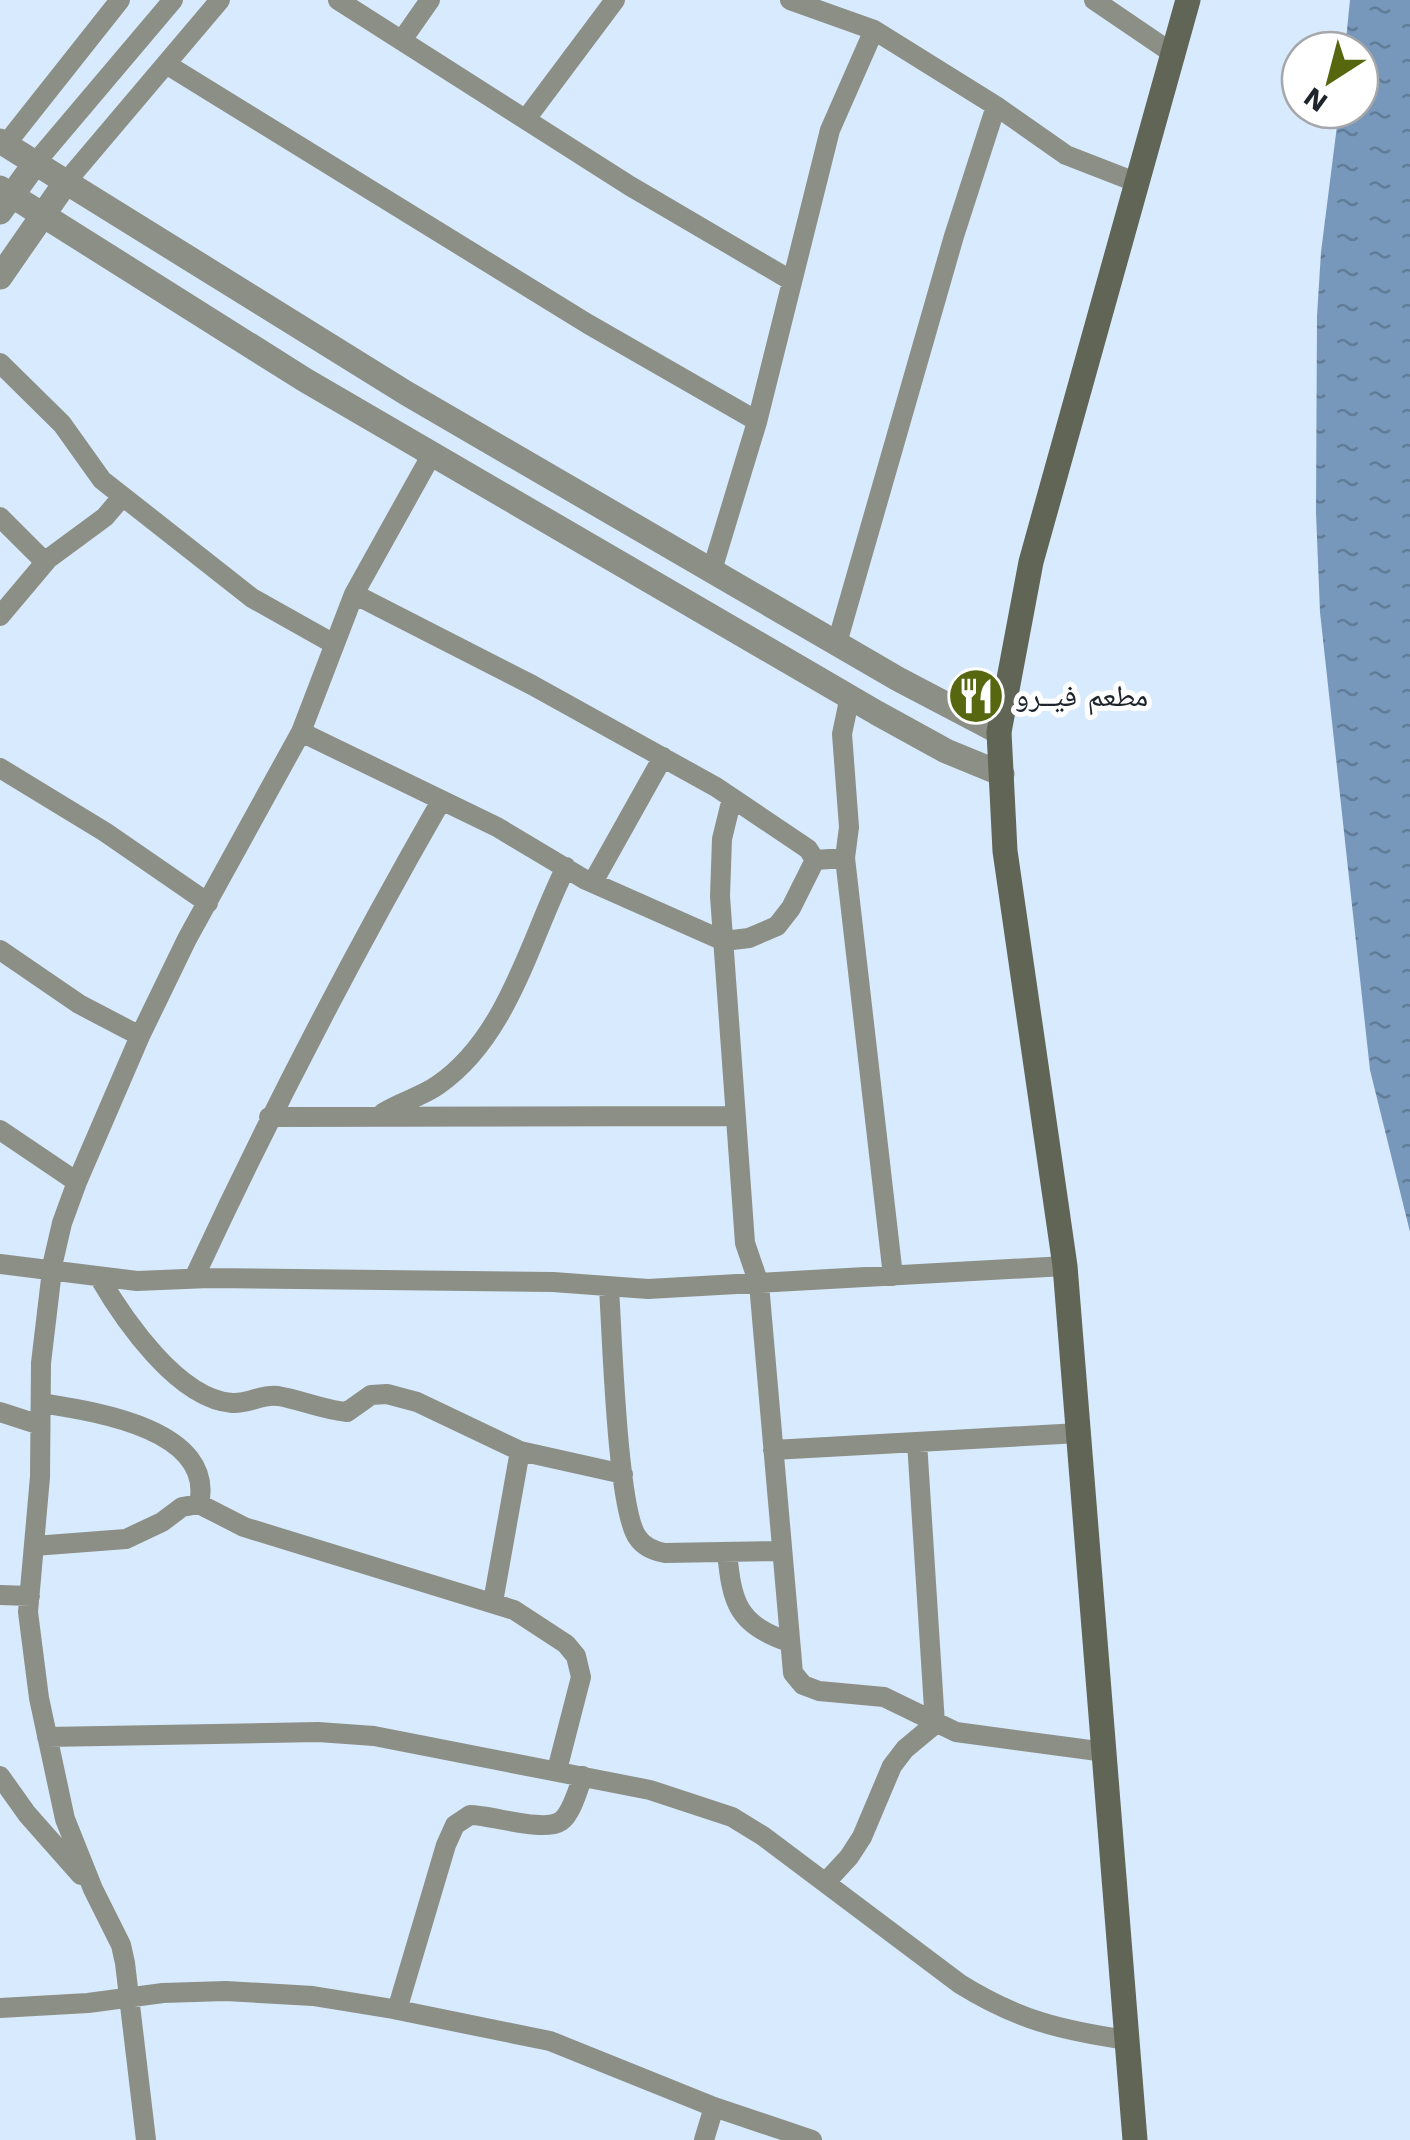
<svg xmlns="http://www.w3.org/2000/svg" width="1410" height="2140" font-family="'Work Sans','Noto Naskh Arabic',sans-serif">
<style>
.water{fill:url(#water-ripples)}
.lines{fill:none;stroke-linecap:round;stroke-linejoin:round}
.minor{stroke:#8c8f85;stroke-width:20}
.tertiary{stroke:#8c8f85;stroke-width:25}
.secondary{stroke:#606556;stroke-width:25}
.labels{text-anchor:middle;stroke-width:10;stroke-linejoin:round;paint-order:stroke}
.poi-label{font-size:30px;fill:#1d242b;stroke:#fff;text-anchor:start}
</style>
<defs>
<pattern id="water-ripples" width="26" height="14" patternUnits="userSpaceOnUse" patternTransform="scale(2.5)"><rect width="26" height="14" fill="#7798bb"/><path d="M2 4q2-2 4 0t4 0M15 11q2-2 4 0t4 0" fill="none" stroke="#617c98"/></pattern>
</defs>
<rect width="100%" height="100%" fill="#d8eafe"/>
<!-- water -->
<path class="water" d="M1350 0H1410V1232L1370 1070 1320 612 1316 513 1317 316 1321 252 1339 110H1360V50H1345Z"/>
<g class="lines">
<!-- minor -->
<path class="minor" d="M338 0 630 186 792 281
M790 0 874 30 996 106 1066 155 1138 183
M1094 0 1175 55
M402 40 430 0
M166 64 588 324 757 421
M526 119 615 0
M6 144 120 0
M36 162 173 0
M66 182 220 0
M0 363 62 424 102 480 252 598 334 644
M0 517 45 562
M712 570 757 422 830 130 874 30
M354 594 532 685 716 787 808 849 815 860
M0 616 48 559 105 517 122 497
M837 643 954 236 996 106
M850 696 842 734 849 827 845 858 893 1276
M301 732 497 827 584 879 724 941 749 938 777 926 791 908 815 860 845 858
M0 768 105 832 208 903
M732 798 722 839 720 896 745 1243 759 1284 793 1673 803 1685 819 1691 884 1697 956 1732 1105 1752
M593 882 663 757
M0 950 79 1004 140 1036
M383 1113C400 1102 421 1097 438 1085 508 1037 530 939 566 867
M269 1117 736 1116
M0 1130 77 1182
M0 1264 137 1281 209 1278 553 1282 648 1289 1065 1266
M99 1277C124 1320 178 1399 232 1403 249 1404 261 1394 278 1396 302 1400 323 1410 347 1412L371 1395 387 1394 417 1402 520 1451 623 1474
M194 1278C270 1114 351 958 441 801
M609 1288C612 1332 617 1512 638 1538 644 1547 654 1551 665 1553L781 1551
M41 1403C91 1411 216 1428 199 1504
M0 1412 40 1425
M773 1450 1079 1433
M34 1546 126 1539 162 1522 182 1507 199 1504 244 1527 514 1610 566 1644 576 1656 581 1677 557 1770
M727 1552C732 1603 737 1624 789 1642
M0 1595 30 1596
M493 1602 520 1451
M47 1737 318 1732 374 1736 650 1790 732 1817 763 1836 960 1984C1018 2020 1060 2030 1127 2040
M0 1776 27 1814 81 1875
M826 1882 849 1857 862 1837 892 1766 905 1749 935 1724 917 1442
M0 2008 88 2003 163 1993 226 1991 313 1996 393 2009 550 2041 714 2107 812 2140
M397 2010 446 1845 455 1825 470 1815C492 1815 544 1833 561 1821 572 1813 578 1789 583 1776
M146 2140 125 1963 121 1945 93 1889 65 1819 39 1698 28 1612 40 1477 41 1363 53 1262 62 1223 77 1182 140 1036 187 939 301 732 354 594 432 454
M704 2140 714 2107"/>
<!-- tertiary -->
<path class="tertiary" d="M0 141 406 393 898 679 999 732
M0 188 305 380 877 713 946 751 1002 774
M0 212 36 162
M0 277 66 182"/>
<!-- secondary -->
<path class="secondary" d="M1135 2140 1065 1266 1005 851 999 732 1031 562 1188 0"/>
</g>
<!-- icons -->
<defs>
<g id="restaurant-disc" transform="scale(2.875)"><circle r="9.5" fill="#566710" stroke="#fff"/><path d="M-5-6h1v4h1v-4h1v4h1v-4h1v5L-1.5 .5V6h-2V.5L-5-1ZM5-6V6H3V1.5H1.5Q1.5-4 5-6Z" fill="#fff"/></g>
</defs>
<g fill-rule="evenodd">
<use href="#restaurant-disc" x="976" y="696"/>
</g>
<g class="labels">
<!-- poi labels -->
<g class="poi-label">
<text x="1015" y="706">مطعم فيــرو</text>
</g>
</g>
<!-- north arrow -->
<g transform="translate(1330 80) rotate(216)"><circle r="48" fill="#ffffff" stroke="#a5a7aa" stroke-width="2.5"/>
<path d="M0-8L18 38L0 25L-18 38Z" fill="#566710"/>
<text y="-15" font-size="28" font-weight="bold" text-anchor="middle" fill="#1d242b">N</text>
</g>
</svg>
